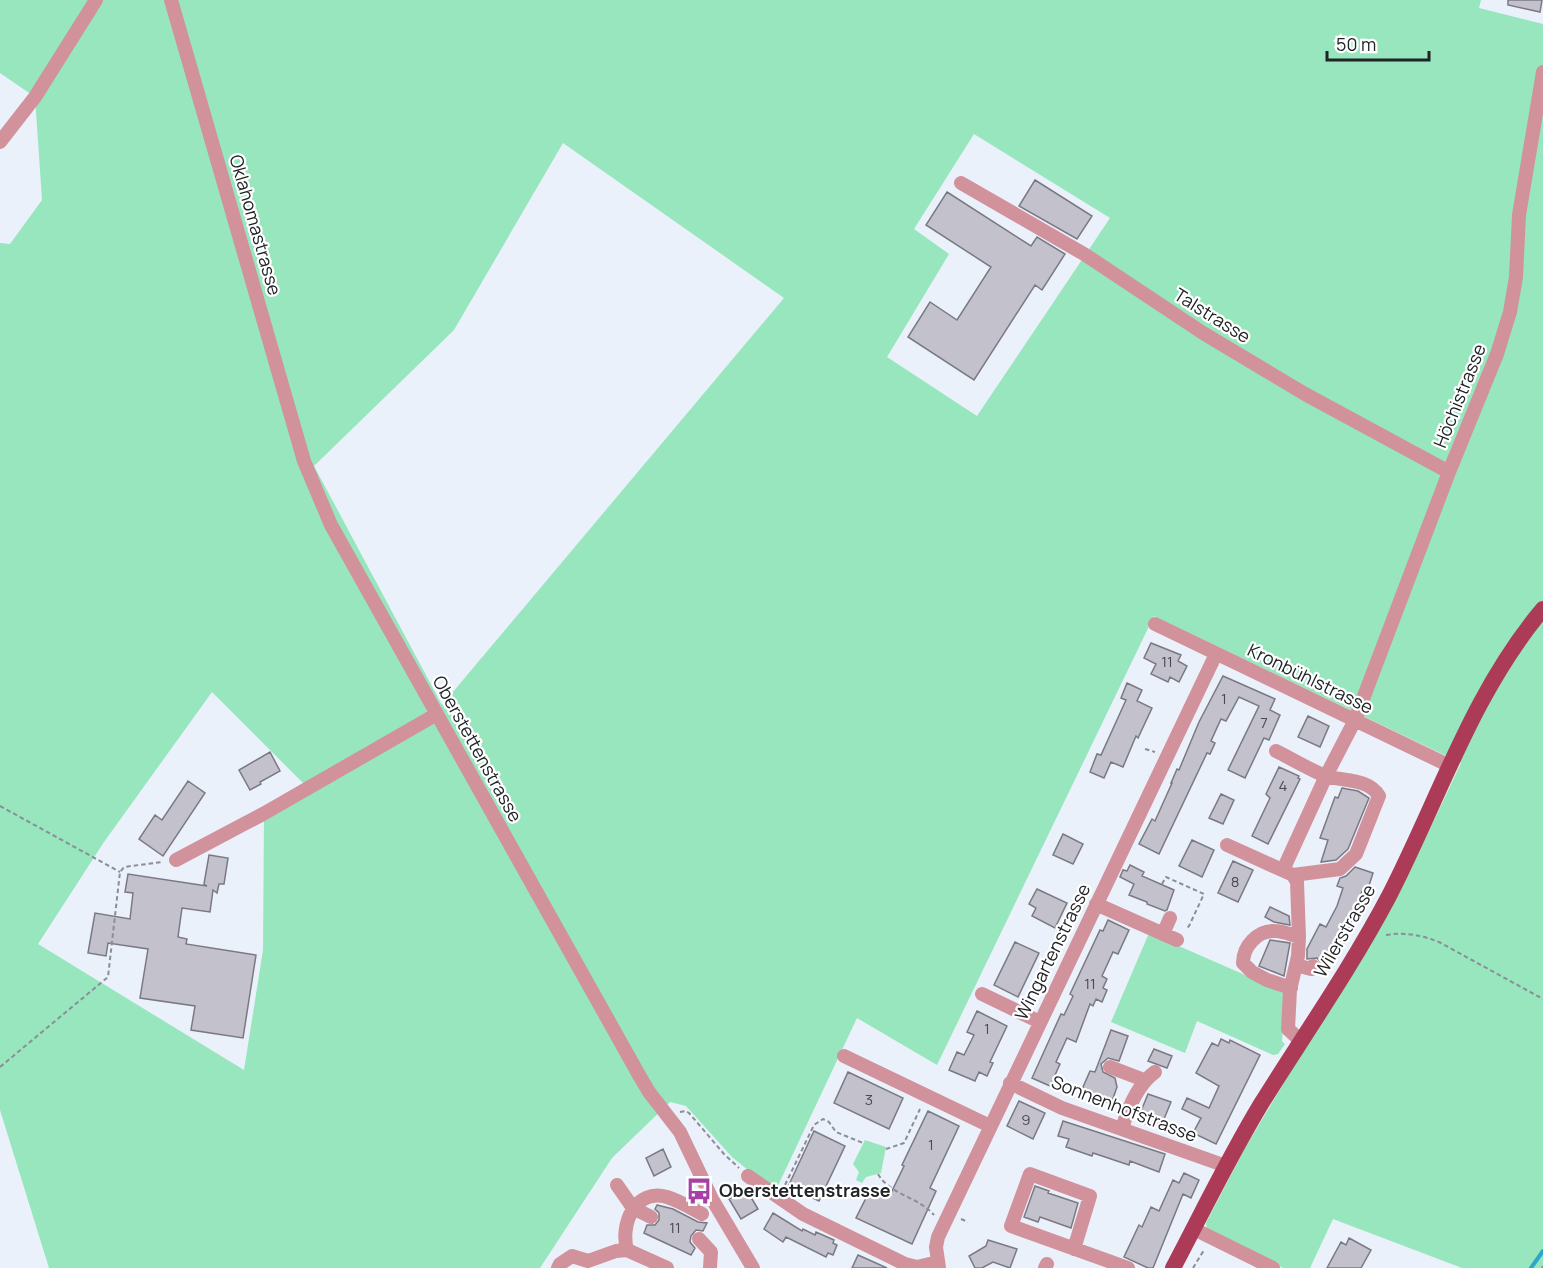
<svg xmlns="http://www.w3.org/2000/svg" width="1543" height="1268" font-family="Manrope,sans-serif">
<style>
.green{fill:#97e6be;fill-rule:evenodd}
.lines{fill:none;stroke-linecap:round;stroke-linejoin:round}
.stream{stroke:#2ca7c8;stroke-width:4}
.building{fill:#c3c1cc;stroke:#7a7983;stroke-width:1.5}
.path{stroke:#8a8e96;stroke-width:2;stroke-dasharray:4.5 3;stroke-linecap:butt}
.minor{stroke:#d1929c;stroke-width:14}
.major{stroke:#ab3b57;stroke-width:16}
.labels{text-anchor:middle;stroke-width:4.5;stroke-linejoin:round;paint-order:stroke}
.number-label{font-size:15px;fill:#4a4a50}
.street-label{font-size:18px;fill:#212327;stroke:#fff}
.poi-label{font-size:18px;font-weight:bold;fill:#212327;stroke:#fff;text-anchor:start}
</style>
<rect width="100%" height="100%" fill="#eaf1fb"/>
<!-- green -->
<path class="green" d="M0 0H1481L1479 8 1543 24V1268H1462L1333 1219 1310 1268H1283L1207 1231 1206 1223 1245 1148 1410 871 1461 763 1154 616 937 1065 857 1018 775 1192 732 1157 686 1106 670 1102 612 1158 540 1268H49L0 1110V243L10 244 42 200 35 97 0 73ZM974 134 1110 218 977 416 887 357 949 254 914 229ZM563 143 784 298 442 705 314 466 454 330ZM212 692 309 789 264 816 263 950 244 1070 38 944 104 842Z
M1149 933 1286 993 1282 1041 1285 1044 1278 1054 1273 1055 1197 1021 1185 1053 1111 1022Z
M865 1140 886 1147 881 1173 866 1177 862 1183 856 1180 859 1172 853 1164Z"/>
<g class="lines">
<!-- stream -->
<path class="stream" d="M1531 1268 1543 1251"/>
</g>
<!-- building -->
<path class="building" d="M1508 0H1542L1540 12 1508 5Z
M1035 180 1092 216 1077 239 1019 206Z
M947 192 1031 246 1037 237 1065 254 1042 290 1035 285 974 380 908 337 930 302 957 320 991 267 926 225Z
M1151 643 1181 655 1178 661 1187 666 1179 682 1170 677 1168 682 1151 674 1156 664 1144 658Z
M1223 676 1275 699 1270 710 1280 715 1269 740 1264 738 1245 778 1228 770 1259 706 1239 697 1226 721 1221 719 1211 741 1215 743 1210 754 1207 753 1159 854 1139 844 1152 819 1155 821 1172 783H1171L1177 769 1179 770 1199 722Z
M1127 683 1142 690 1137 701 1152 708 1138 738 1136 736 1123 767 1111 762 1104 778 1090 772 1097 754 1101 755 1126 700 1121 698Z
M1308 716 1329 726 1320 747 1298 737Z
M270 752 280 771 260 782 261 784 250 790 239 770Z
M1279 767 1299 776 1298 778 1300 779 1268 844 1252 836 1270 798 1266 794Z
M188 781 205 793 163 856 139 839 155 815 162 820Z
M1342 788 1358 791 1369 798 1348 849 1336 860 1321 862 1328 840 1320 838 1335 797 1338 798Z
M1221 794 1234 800 1223 824 1209 818Z
M1063 834 1083 844 1073 864 1053 855Z
M1192 840 1214 850 1202 877 1179 866Z
M209 855 228 858 224 884H219L217 893 213 890 210 912 182 908 178 937 187 939 186 944 256 955 243 1038 191 1030 195 1006 140 998 148 949 108 943 106 956 88 953 95 913 130 919 133 893 125 892 128 874 207 886 204 884Z
M1233 861 1253 870 1238 902 1218 893Z
M1130 865 1144 872 1142 876 1174 890 1167 910 1165 911 1147 904V902L1129 895 1134 884 1120 877 1123 870 1127 871Z
M1355 867 1373 873 1367 892 1362 891 1352 921 1345 936 1347 937 1333 964 1330 962 1326 971 1321 968V963L1317 958 1307 959V949L1320 924 1326 927 1337 906 1343 888 1337 886 1340 878 1346 876Z
M1037 889 1067 903 1055 928 1032 916 1036 908 1029 904Z
M1270 907 1289 916 1290 925 1274 922 1265 917Z
M1108 920 1129 930 1118 954 1113 952 1102 976 1107 979 1103 988 1107 990 1102 1002 1096 999 1093 1006 1090 1004 1076 1042 1067 1038 1056 1062 1060 1064 1050 1086 1032 1078 1061 1014 1064 1015 1073 996 1070 994 1100 930 1103 931Z
M1270 940 1290 943 1284 976 1259 966Z
M1015 942 1039 953 1018 997 994 985Z
M977 1011 1007 1026 990 1062 993 1063 987 1076 979 1072 975 1081 949 1070 957 1052 964 1055 974 1035 967 1032Z
M1111 1030 1128 1036 1119 1061 1108 1058 1101 1064 1103 1072 1115 1078 1117 1087 1111 1104 1089 1095 1083 1087 1090 1071 1095 1072Z
M1221 1039 1229 1043 1230 1040 1260 1055 1216 1144 1193 1133 1201 1118 1182 1109 1187 1098 1209 1108 1219 1086 1196 1073 1212 1043 1218 1046Z
M1154 1049 1172 1056 1167 1068 1148 1061Z
M848 1072 903 1098 889 1129 834 1103Z
M1148 1094 1171 1102 1162 1124 1157 1123 1155 1127 1143 1123 1144 1118 1139 1116Z
M1019 1101 1045 1113 1033 1139 1007 1126Z
M928 1111 959 1126 930 1188 936 1191 912 1244 856 1218 871 1188 889 1197 904 1166 902 1165Z
M1063 1121 1165 1154 1159 1172 1130 1161 1129 1165 1093 1153 1092 1156 1066 1147 1069 1139 1058 1136Z
M814 1131 845 1146 819 1201 792 1188 786 1191Z
M663 1149 671 1167 654 1176 646 1158Z
M1184 1173 1199 1180 1191 1198 1183 1194 1153 1268H1148L1124 1257 1139 1225 1142 1227 1151 1207 1159 1211 1173 1180 1179 1183Z
M1035 1186 1049 1191 1048 1193 1078 1203 1071 1228 1040 1217 1038 1222 1024 1217Z
M746 1189 758 1209 741 1219 729 1199Z
M657 1205 673 1209 698 1222 707 1223 703 1231 696 1230 691 1236 690 1242 695 1248 691 1255 644 1233 647 1225H655L659 1220V1213L655 1209Z
M773 1213 802 1231 803 1229 815 1235 816 1232 834 1240 833 1243 837 1245 833 1255 828 1253 826 1257 786 1237 783 1242 764 1229Z
M1349 1238 1371 1250 1361 1268H1327L1341 1242 1346 1245Z
M988 1240 1017 1249 1010 1268 993 1262 982 1268H975L969 1256 986 1246Z
M858 1255 887 1268H852Z"/>
<g class="lines">
<!-- path -->
<path class="path" d="M1145 749 1155 752
M0 806 120 872
M1162 884 1166 877 1204 894 1189 926 1186 929
M1386 935C1405 932 1421 935 1439 942L1543 999
M0 1067 108 977 120 872 124 867 162 862
M680 1112 686 1111 689 1113 724 1154 739 1168
M886 1149 904 1143 920 1109
M878 1174C890 1195 919 1197 934 1215
M785 1185 814 1125 823 1119 829 1122 836 1132 863 1143
M961 1219 968 1222
M1193 1268 1204 1250
M1542 1268 1543 1266"/>
<!-- minor -->
<path class="minor" d="M171 0 304 461 331 525 639 1075 649 1092 680 1132 712 1199 753 1268
M0 142 35 97 96 0
M961 183 1084 254 1203 333 1305 394 1449 472
M1155 624 1450 766
M1276 751C1292 759 1307 768 1323 775 1341 782 1368 777 1379 796L1356 854 1340 869 1293 875
M1227 845 1293 875 1297 882 1299 937 1298 956 1290 990 1288 1029 1301 1041
M176 860 263 814 437 714
M1283 870 1326 776 1355 720 1449 472 1497 354 1510 312 1516 277 1519 215 1543 72
M1096 904 1177 940
M1163 934 1170 918
M1296 965 1311 969 1313 966
M1291 988 1267 980 1252 972 1243 963C1243 947 1257 930 1275 931 1283 931 1292 935 1299 937
M982 994 1040 1022
M844 1056 990 1126
M1110 1067 1144 1080
M1010 1083 1062 1108 1226 1166
M1122 1129C1128 1108 1137 1085 1155 1072
M748 1176 803 1214 905 1264 917 1267 938 1262
M617 1185 633 1208 651 1217
M1194 1229 1273 1268
M699 1239 711 1252 710 1268
M1074 1249 1090 1196 1030 1174 1011 1226 1128 1268
M558 1268 560 1264 572 1256 588 1261 616 1251 627 1250
M667 1268 627 1250C620 1224 635 1188 667 1197 680 1201 691 1208 702 1214
M939 1268 936 1247 938 1237 1216 654
M1045 1268 1047 1264"/>
<!-- major -->
<path class="major" d="M1173 1268C1202 1213 1229 1157 1261 1104 1304 1035 1351 968 1389 896 1439 799 1472 693 1543 609"/>
</g>
<!-- icons -->
<defs>
<g id="bus-bare" transform="scale(2.07)"><path d="M-5-6H5V4H4V6H2V4H-2V6H-4V4H-5ZM-3.5-4V0h7V-4ZM-3.5 1.2v1.5H-2V1.2ZM2 1.2v1.5H3.5V1.2Z" fill="#a640a4" stroke="#fff" stroke-width="2.5" paint-order="stroke"/></g>
</defs>
<g fill-rule="evenodd">
<use href="#bus-bare" x="699" y="1191"/>
</g>
<g class="labels">
<!-- number labels -->
<g class="number-label">
<text x="1167" y="667">11</text>
<text x="1224" y="704">1</text>
<text x="1264" y="728">7</text>
<text x="1283" y="791">4</text>
<text x="1235" y="887">8</text>
<text x="1090" y="989">11</text>
<text x="987" y="1034">1</text>
<text x="869" y="1105">3</text>
<text x="1026" y="1125">9</text>
<text x="931" y="1150">1</text>
<text x="675" y="1233">11</text>
</g>
<!-- street labels -->
<g class="street-label">
<text transform="translate(255 225) rotate(74)" y="6">Oklahomastrasse</text>
<text transform="translate(1212 316) rotate(32)" y="6">Talstrasse</text>
<text transform="translate(1460 396) rotate(-68)" y="6">Höchistrasse</text>
<text transform="translate(1310 679) rotate(26)" y="6">Kronbühlstrasse</text>
<text transform="translate(477 749) rotate(61)" y="6">Oberstettenstrasse</text>
<text transform="translate(1345 931) rotate(-60)" y="6">Wilerstrasse</text>
<text transform="translate(1053 952) rotate(-64)" y="6">Wingartenstrasse</text>
<text transform="translate(1124 1109) rotate(21)" y="6">Sonnenhofstrasse</text>
</g>
<!-- poi labels -->
<g class="poi-label">
<text x="719" y="1197">Oberstettenstrasse</text>
</g>
</g>
<!-- scale -->
<path d="M1327 51v9h102v-9" fill="none" stroke="#212327" stroke-width="3"/>
<text x="1336" y="51" font-size="18" fill="#212327" stroke="#ffffff" stroke-width="4.5" paint-order="stroke">50 m</text>
</svg>
